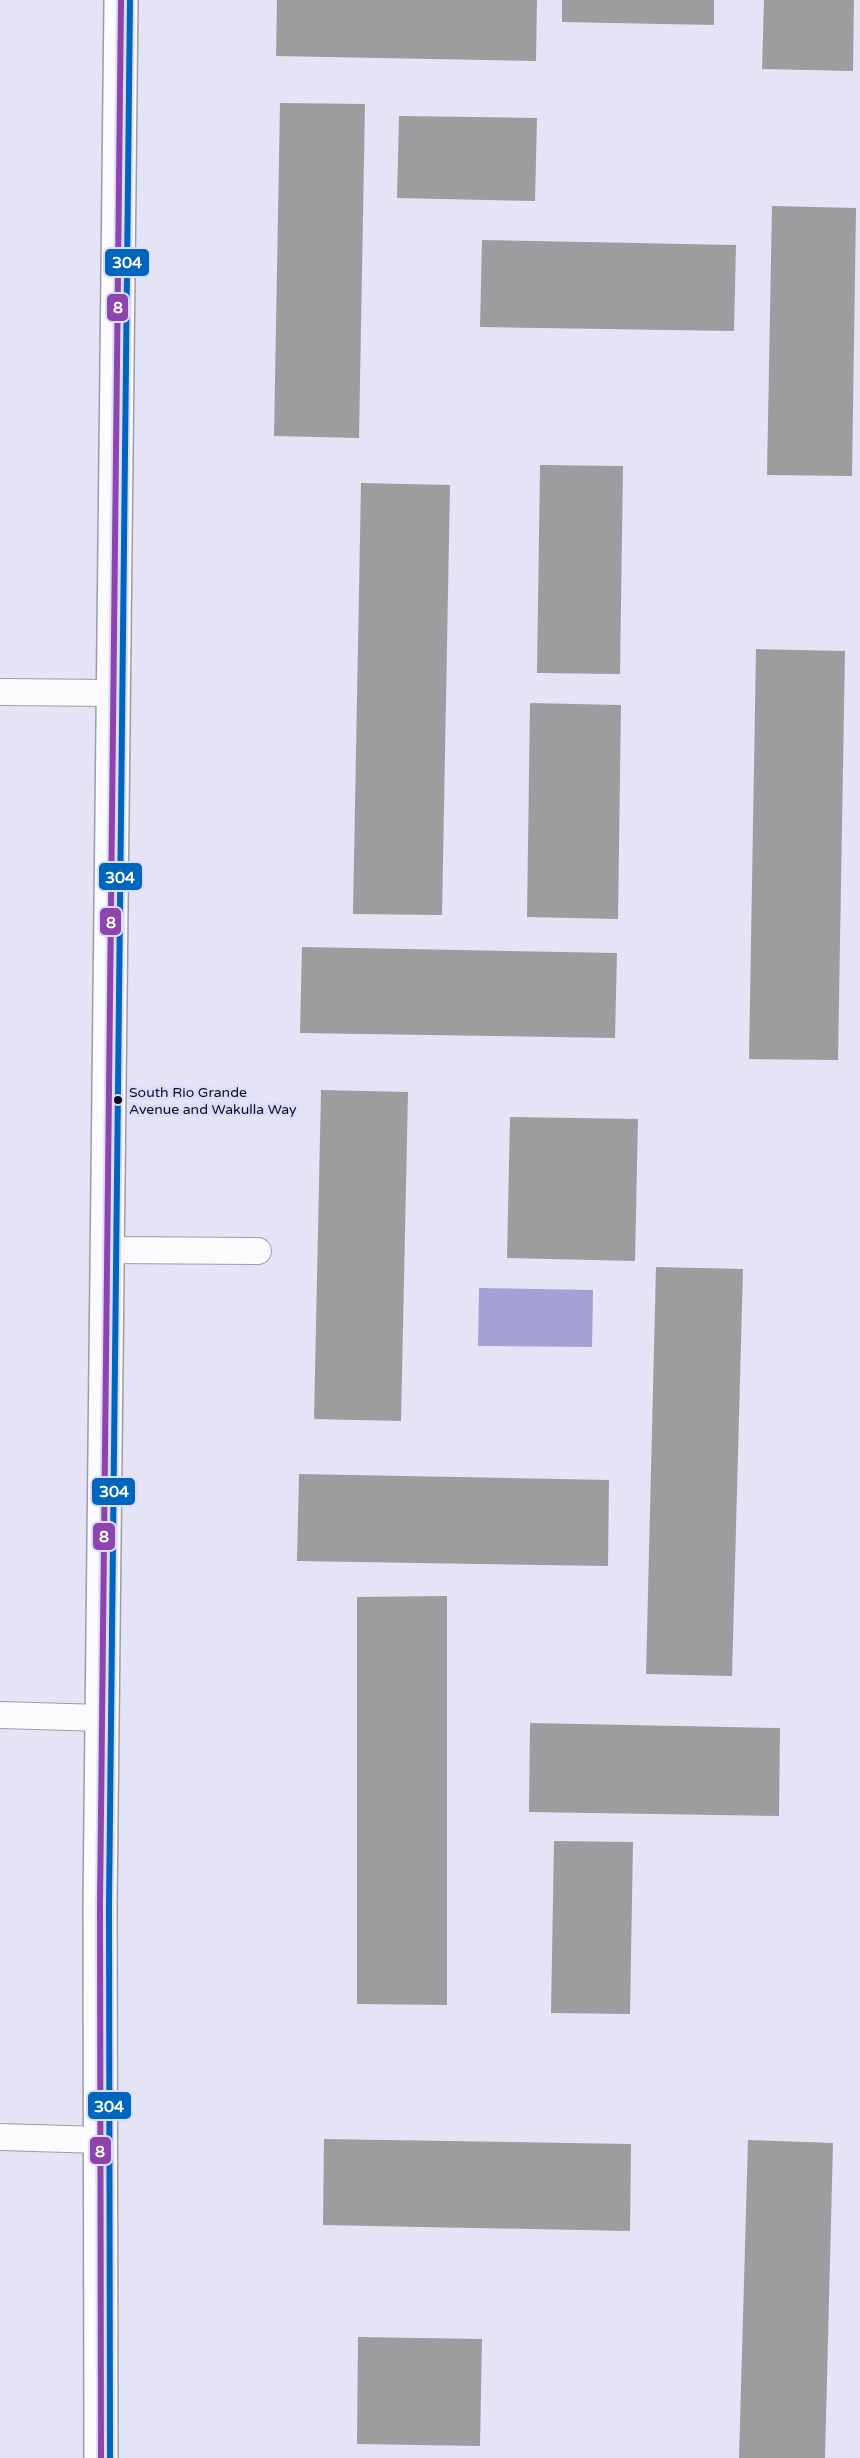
<svg xmlns="http://www.w3.org/2000/svg" width="860" height="2458" font-family="'Varela Round',sans-serif">
<style>
.water{fill:#a6a1d5}
.building{fill:#9d9c9e}
.lines{fill:none;stroke-linecap:round;stroke-linejoin:round}
.service-casing{stroke:#9c9ba9;stroke-width:28}
.tertiary-casing{stroke:#9c9ba9;stroke-width:36}
.service{stroke:#fbfbfe;stroke-width:26}
.tertiary{stroke:#fbfbfe;stroke-width:33}
.bus-1-casing{stroke:#dedcfe;stroke-width:10}
.bus-2-casing{stroke:#dedcfe;stroke-width:10}
.bus-1{stroke:#8e44ad;stroke-width:6}
.bus-2{stroke:#0065bd;stroke-width:6}
.bus-dot{fill:#0f0d19;stroke:#dedcfe;stroke-width:2}
.labels{text-anchor:middle;stroke-width:6;stroke-linejoin:round;paint-order:stroke}
.bus-label{font-size:14px;fill:#0f0d19;stroke:#dedcfe;text-anchor:start}
.line-badge{stroke:#dedcfe;stroke-width:2}
.badge-label{font-size:16px;text-anchor:middle;font-weight:bold;fill:#fff}
</style>
<rect width="100%" height="100%" fill="#e5e4f6"/>
<!-- water -->
<path class="water" d="M479 1288 593 1290 592 1347 478 1346Z"/>
<!-- building -->
<path class="building" d="M277 0H537L536 61 276 56Z
M562 0H714V25L562 22Z
M764 0H854L853 71 762 69Z
M280 103 365 104 359 438 274 436Z
M399 116 537 118 535 201 397 198Z
M772 206 856 208 852 476 767 475Z
M482 240 736 245 734 331 480 327Z
M540 465 623 466 620 674 537 673Z
M361 483 450 485 442 915 353 914Z
M756 649 845 651 838 1060 749 1059Z
M530 703 621 705 618 919 527 917Z
M302 947 617 953 615 1038 300 1033Z
M321 1090 408 1092 401 1421 314 1419Z
M510 1117 638 1119 635 1261 507 1258Z
M656 1267 743 1269 732 1676 646 1674Z
M299 1474 609 1480 608 1566 297 1561Z
M447 1596V2005L357 2004V1597Z
M530 1723 780 1728 779 1816 529 1812Z
M554 1841 633 1842 630 2014 551 2013Z
M324 2139 631 2144 630 2231 323 2225Z
M748 2140 833 2143 825 2458H739Z
M358 2337 482 2339 480 2446 357 2444Z"/>
<g class="lines">
<!-- service casing -->
<g class="service-casing">
<path id="service" d="M0 692 113 693
M107 1250 258 1251
M0 1715 102 1718
M0 2137 100 2140"/>
</g>
<!-- tertiary casing -->
<g class="tertiary-casing">
<path id="tertiary" d="M101 2458 100 1905 121 0"/>
</g>
<!-- service -->
<use href="#service" class="service"/>
<!-- tertiary -->
<use href="#tertiary" class="tertiary"/>
<!-- bus-1 casing -->
<g class="bus-1-casing">
<path id="bus-1" d="M101 2458 100 1905 121 0"/>
</g>
<!-- bus-2 casing -->
<g class="bus-2-casing">
<path id="bus-2" d="M110 2458 109 1905 130 0"/>
</g>
<!-- bus-1 -->
<use href="#bus-1" class="bus-1"/>
<!-- bus-2 -->
<use href="#bus-2" class="bus-2"/>
</g>
<!-- markers -->
<circle class="bus-dot" cx="118" cy="1100" r="5"/>
<g class="labels">
<!-- bus labels -->
<g class="bus-label">
<text x="129" y="1097">South Rio Grande<tspan x="129" dy="17">Avenue and Wakulla Way</tspan></text>
</g>
</g>
<g class="line-badge">
<rect x="104" y="248" width="46" height="29" rx="6" fill="#0065bd"/>
<rect x="106" y="293" width="23" height="29" rx="6" fill="#8e44ad"/>
<rect x="98" y="862" width="45" height="29" rx="6" fill="#0065bd"/>
<rect x="99" y="907" width="23" height="29" rx="6" fill="#8e44ad"/>
<rect x="91" y="1477" width="45" height="29" rx="6" fill="#0065bd"/>
<rect x="92" y="1522" width="24" height="29" rx="6" fill="#8e44ad"/>
<rect x="87" y="2091" width="45" height="29" rx="6" fill="#0065bd"/>
<rect x="89" y="2136" width="23" height="29" rx="6" fill="#8e44ad"/>
</g>
<g class="badge-label">
<text x="127" y="268">304</text>
<text x="118" y="313">8</text>
<text x="120" y="883">304</text>
<text x="111" y="928">8</text>
<text x="114" y="1497">304</text>
<text x="104" y="1542">8</text>
<text x="109" y="2112">304</text>
<text x="100" y="2157">8</text>
</g>
</svg>
